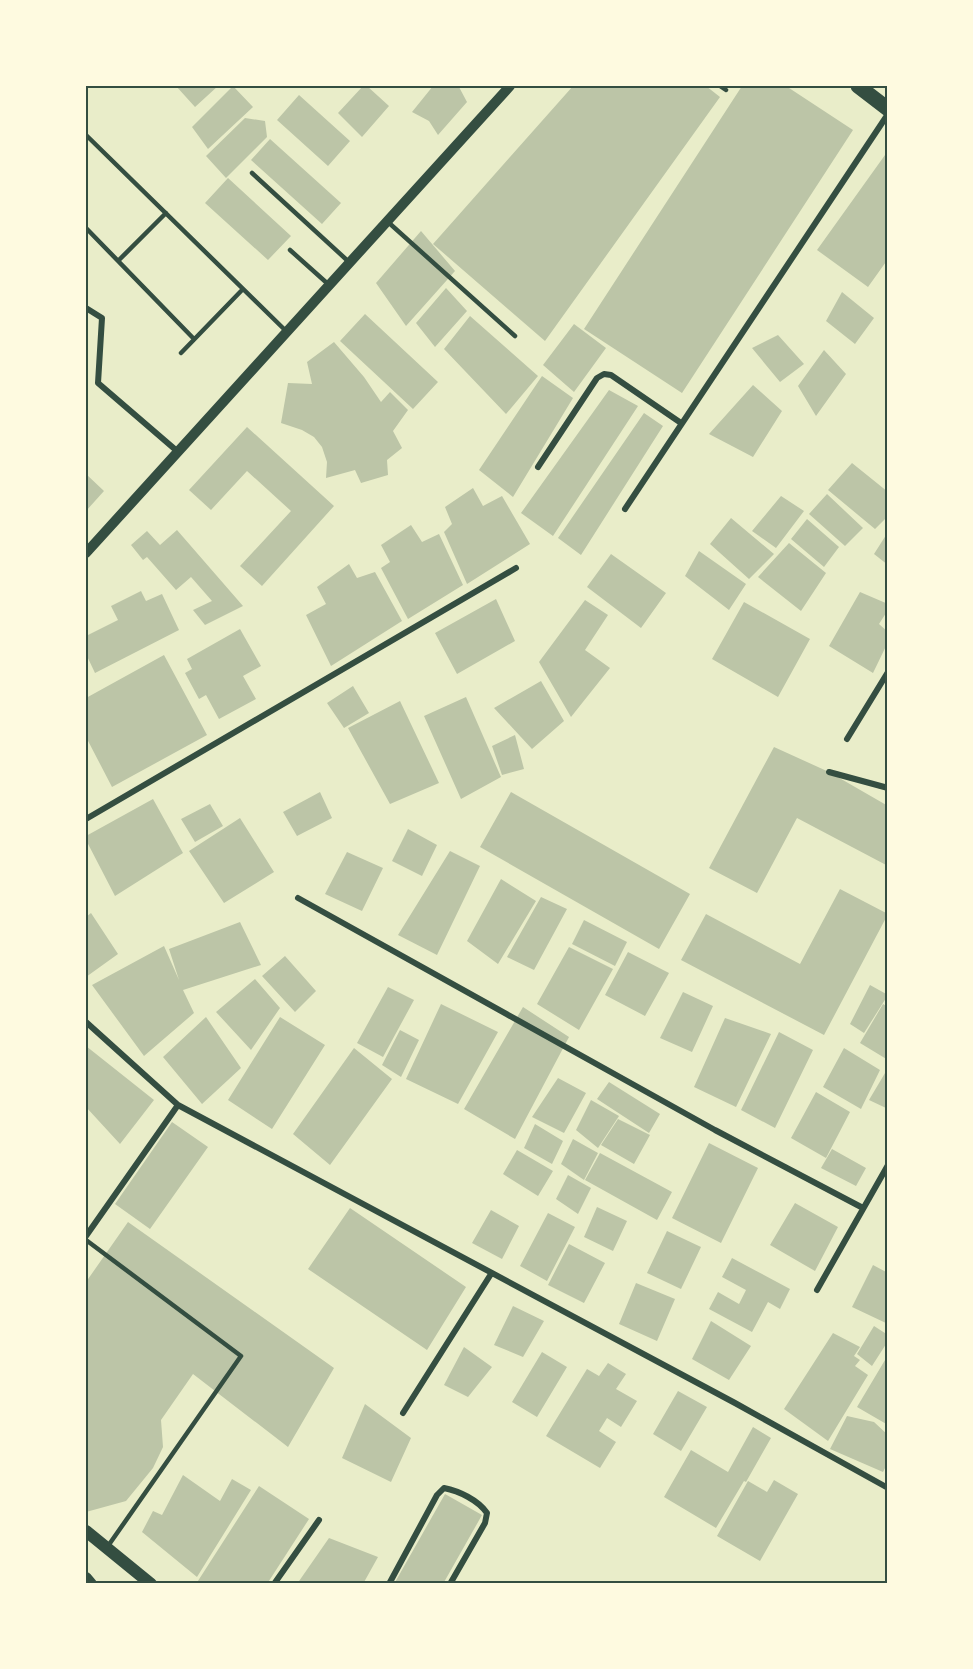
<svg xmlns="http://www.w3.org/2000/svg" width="973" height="1669" font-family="Ubuntu,sans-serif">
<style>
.building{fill:#bcc5a7}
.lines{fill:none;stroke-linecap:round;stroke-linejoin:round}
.service{stroke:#344e41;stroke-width:4.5}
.minor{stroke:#344e41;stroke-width:6}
.tertiary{stroke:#344e41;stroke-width:10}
.secondary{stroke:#344e41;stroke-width:12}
.primary{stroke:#344e41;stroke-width:15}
.neatline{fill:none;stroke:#344e41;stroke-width:2}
</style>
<rect width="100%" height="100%" fill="#e9edc9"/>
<!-- building -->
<path class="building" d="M176 86H218L195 107Z
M233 86 253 107 208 149 192 127Z
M363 86H367L389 106 362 137 338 113Z
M433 86 459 87 467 102 438 135 429 121 412 112Z
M573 86H706L720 97 545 341 433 244Z
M742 86H786L853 130 682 393 584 329Z
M299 95 350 141 328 166 277 120Z
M245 118 265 121 267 137 226 178 206 156Z
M270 139 341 203 322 224 251 160Z
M885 155 888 157V259L868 287 817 250Z
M228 178 291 236 268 260 205 203Z
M421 231 455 271 406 326 376 283Z
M446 288 467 311 435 347 416 323Z
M842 292 874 318 855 344 826 321Z
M365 314 438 382 413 409 340 341Z
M470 316 538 376 506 414 444 349Z
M574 324 606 348 574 392 543 365Z
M778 335 804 364 780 382 752 348Z
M334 342 364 377 381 402 390 392 408 410 393 431 402 448 387 460 388 475 361 483 355 470 326 478 327 462 322 447 314 437 302 430 281 423 288 383 312 384 307 362Z
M824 350 846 374 816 416 798 386Z
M542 376 573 398 513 497 479 470Z
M753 385 782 411 753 457 709 434Z
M609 390 638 406 553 536 521 513Z
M644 413 663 426 581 555 558 538Z
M247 427 334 506 262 586 240 566 291 511 247 471 211 510 189 490Z
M852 463 888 492V516L875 529 828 490Z
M86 474 104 491 86 511Z
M473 488 483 506 502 496 530 544 467 584 444 532 452 524 445 507Z
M827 494 863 528 845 546 809 514Z
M781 496 804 511 776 548 752 531Z
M731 518 774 554 749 579 710 544Z
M807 519 839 547 824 567 791 539Z
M411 525 422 542 439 534 463 585 408 619 381 568 390 562 381 545Z
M177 530 243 606 205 625 193 610 212 601 191 577 176 590 147 557 143 560 131 545 147 531 160 545Z
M888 532V565L874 554Z
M789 543 826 573 801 611 758 577Z
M699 551 746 584 729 610 685 576Z
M611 554 666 593 641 628 587 587Z
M349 564 357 578 375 572 402 621 331 666 306 615 326 604 317 587Z
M141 591 146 601 162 594 179 630 95 673 86 654V636L118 620 111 606Z
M860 592 888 604V610L879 624 888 632V642L873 673 829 646Z
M496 599 515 641 457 674 435 633Z
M585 600 608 615 585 650 610 668 571 717 539 662Z
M744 602 810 639 778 697 712 659Z
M240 629 261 666 243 676 256 699 219 719 206 695 199 699 185 673 192 669 187 659Z
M164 655 207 735 112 787 86 737V698Z
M541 681 564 721 532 749 494 708Z
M353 686 369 713 344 728 327 703Z
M466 697 501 777 461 799 424 716Z
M400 701 439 783 390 804 348 728Z
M515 735 524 769 502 775 492 746Z
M774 747 829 772 888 806V866L797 818 757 893 709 868Z
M320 792 332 818 297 836 283 812Z
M511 792 690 894 659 949 480 847Z
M153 799 183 853 115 896 86 840V836Z
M210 804 223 826 195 842 181 819Z
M240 818 274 872 224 903 189 851Z
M408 829 437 845 422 876 392 861Z
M450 851 480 866 437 955 398 935Z
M347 852 383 868 362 911 325 894Z
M501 879 536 901 498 964 467 941Z
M840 889 888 914 824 1035 681 960 706 914 800 964Z
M541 897 567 909 534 970 507 957Z
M91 913 118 954 86 977V917Z
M584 920 627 942 615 966 572 944Z
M240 922 261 965 183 990 194 1013 144 1056 92 985 164 946 179 980 169 949Z
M569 947 613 969 579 1030 537 1004Z
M628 952 669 973 645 1016 605 995Z
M285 956 316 991 295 1012 262 976Z
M255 979 280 1008 251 1050 216 1012Z
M870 985 888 995 864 1033 850 1024Z
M388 987 414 1000 383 1057 357 1043Z
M683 992 713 1006 692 1052 660 1038Z
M441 1004 498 1032 458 1104 406 1079Z
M883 1004 888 1007V1060L860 1043Z
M523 1007 569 1037 515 1139 464 1109Z
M206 1017 241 1068 202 1104 163 1057Z
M280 1017 325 1045 272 1129 228 1100Z
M725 1018 771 1034 736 1107 694 1087Z
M400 1030 419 1040 401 1077 382 1065Z
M779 1032 813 1050 775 1128 741 1110Z
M86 1046 154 1100 120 1144 86 1107Z
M354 1048 392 1079 330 1165 293 1134Z
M844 1048 880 1070 861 1109 823 1087Z
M888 1068V1105L886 1108 869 1100Z
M558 1078 586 1093 564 1133 532 1117Z
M609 1082 660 1114 649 1133 597 1099Z
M816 1092 850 1112 826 1158 791 1138Z
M591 1100 619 1116 598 1148 576 1130Z
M618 1119 650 1135 634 1164 601 1145Z
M172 1122 208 1147 150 1229 115 1204Z
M535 1124 563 1141 552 1164 524 1148Z
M573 1139 598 1153 584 1180 561 1164Z
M709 1143 758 1168 721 1243 672 1218Z
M832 1149 866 1168 856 1186 821 1168Z
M517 1150 553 1171 538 1196 503 1174Z
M600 1153 672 1192 657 1220 585 1180Z
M568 1175 591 1188 578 1214 556 1199Z
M795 1203 838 1227 815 1271 770 1245Z
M597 1207 627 1221 613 1251 584 1237Z
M350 1208 466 1287 427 1350 308 1269Z
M491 1210 519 1226 502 1259 472 1243Z
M548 1213 575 1227 547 1281 520 1266Z
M128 1222 334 1368 288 1447 193 1374 161 1420 163 1447 153 1468 126 1501 86 1512V1282Z
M667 1231 701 1247 681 1289 647 1273Z
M569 1244 605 1263 584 1303 548 1285Z
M732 1258 790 1289 780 1309 768 1302 752 1332 709 1309 718 1292 739 1304 746 1290 722 1277Z
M873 1265 888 1273V1324L852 1307Z
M636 1283 675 1299 657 1341 619 1324Z
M513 1306 544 1321 523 1357 494 1345Z
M711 1321 751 1346 729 1380 692 1359Z
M874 1326 888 1335V1341L872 1366 857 1354Z
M833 1333 860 1347 854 1356 860 1360 855 1366 868 1375 828 1441 784 1409Z
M464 1347 492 1367 468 1397 444 1385Z
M542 1352 567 1367 537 1417 512 1402Z
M888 1355V1425L857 1407Z
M608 1363 626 1374 616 1389 637 1401 621 1427 607 1418 599 1431 616 1442 600 1468 546 1436 587 1369 599 1376Z
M678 1391 707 1407 681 1451 653 1434Z
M365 1404 411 1438 391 1482 342 1458Z
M847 1416 874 1422 888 1435V1462L883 1472 830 1449Z
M753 1427 771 1438 746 1482 744 1481 716 1528 664 1497 691 1450 728 1472Z
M183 1475 220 1501 232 1479 251 1490 197 1577 142 1532 153 1511 162 1515Z
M774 1480 798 1494 760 1561 717 1536 748 1481 767 1492Z
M259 1486 309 1519 267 1584H196Z
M445 1494 482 1515 443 1584H394Z
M329 1538 378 1557 363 1584H297Z"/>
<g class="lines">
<!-- service -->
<path class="service" d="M720 86 726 90
M86 135 286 331
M252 173 349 262
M388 222 515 336
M86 228 194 339
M290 250 328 284
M118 261 166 213
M181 353 243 289
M86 1240 241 1356 108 1546"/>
<!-- minor -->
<path class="minor" d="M86 308 102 318 98 383 177 451
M538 467 597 378 604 374 611 375 681 423
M625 509 888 114
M847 739 888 672
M829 772 888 788
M86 819 516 568
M298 898 715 1130 863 1208
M86 1022 178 1105 735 1403 888 1488
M86 1236 178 1105
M817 1290 888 1165
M403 1413 491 1274
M274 1584 319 1520
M389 1584 437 1495 444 1488C459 1491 478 1500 487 1513L485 1523 450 1584"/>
<!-- tertiary -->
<path class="tertiary" d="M86 553 510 86"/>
<!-- secondary -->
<path class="secondary" d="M86 1531 151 1584
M86 1578 91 1584"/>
<!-- primary -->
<path class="primary" d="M858 86 888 109"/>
</g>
<!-- border -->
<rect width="973" height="1669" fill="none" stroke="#fefae0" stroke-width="174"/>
<rect x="87" y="87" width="799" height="1495" class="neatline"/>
</svg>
